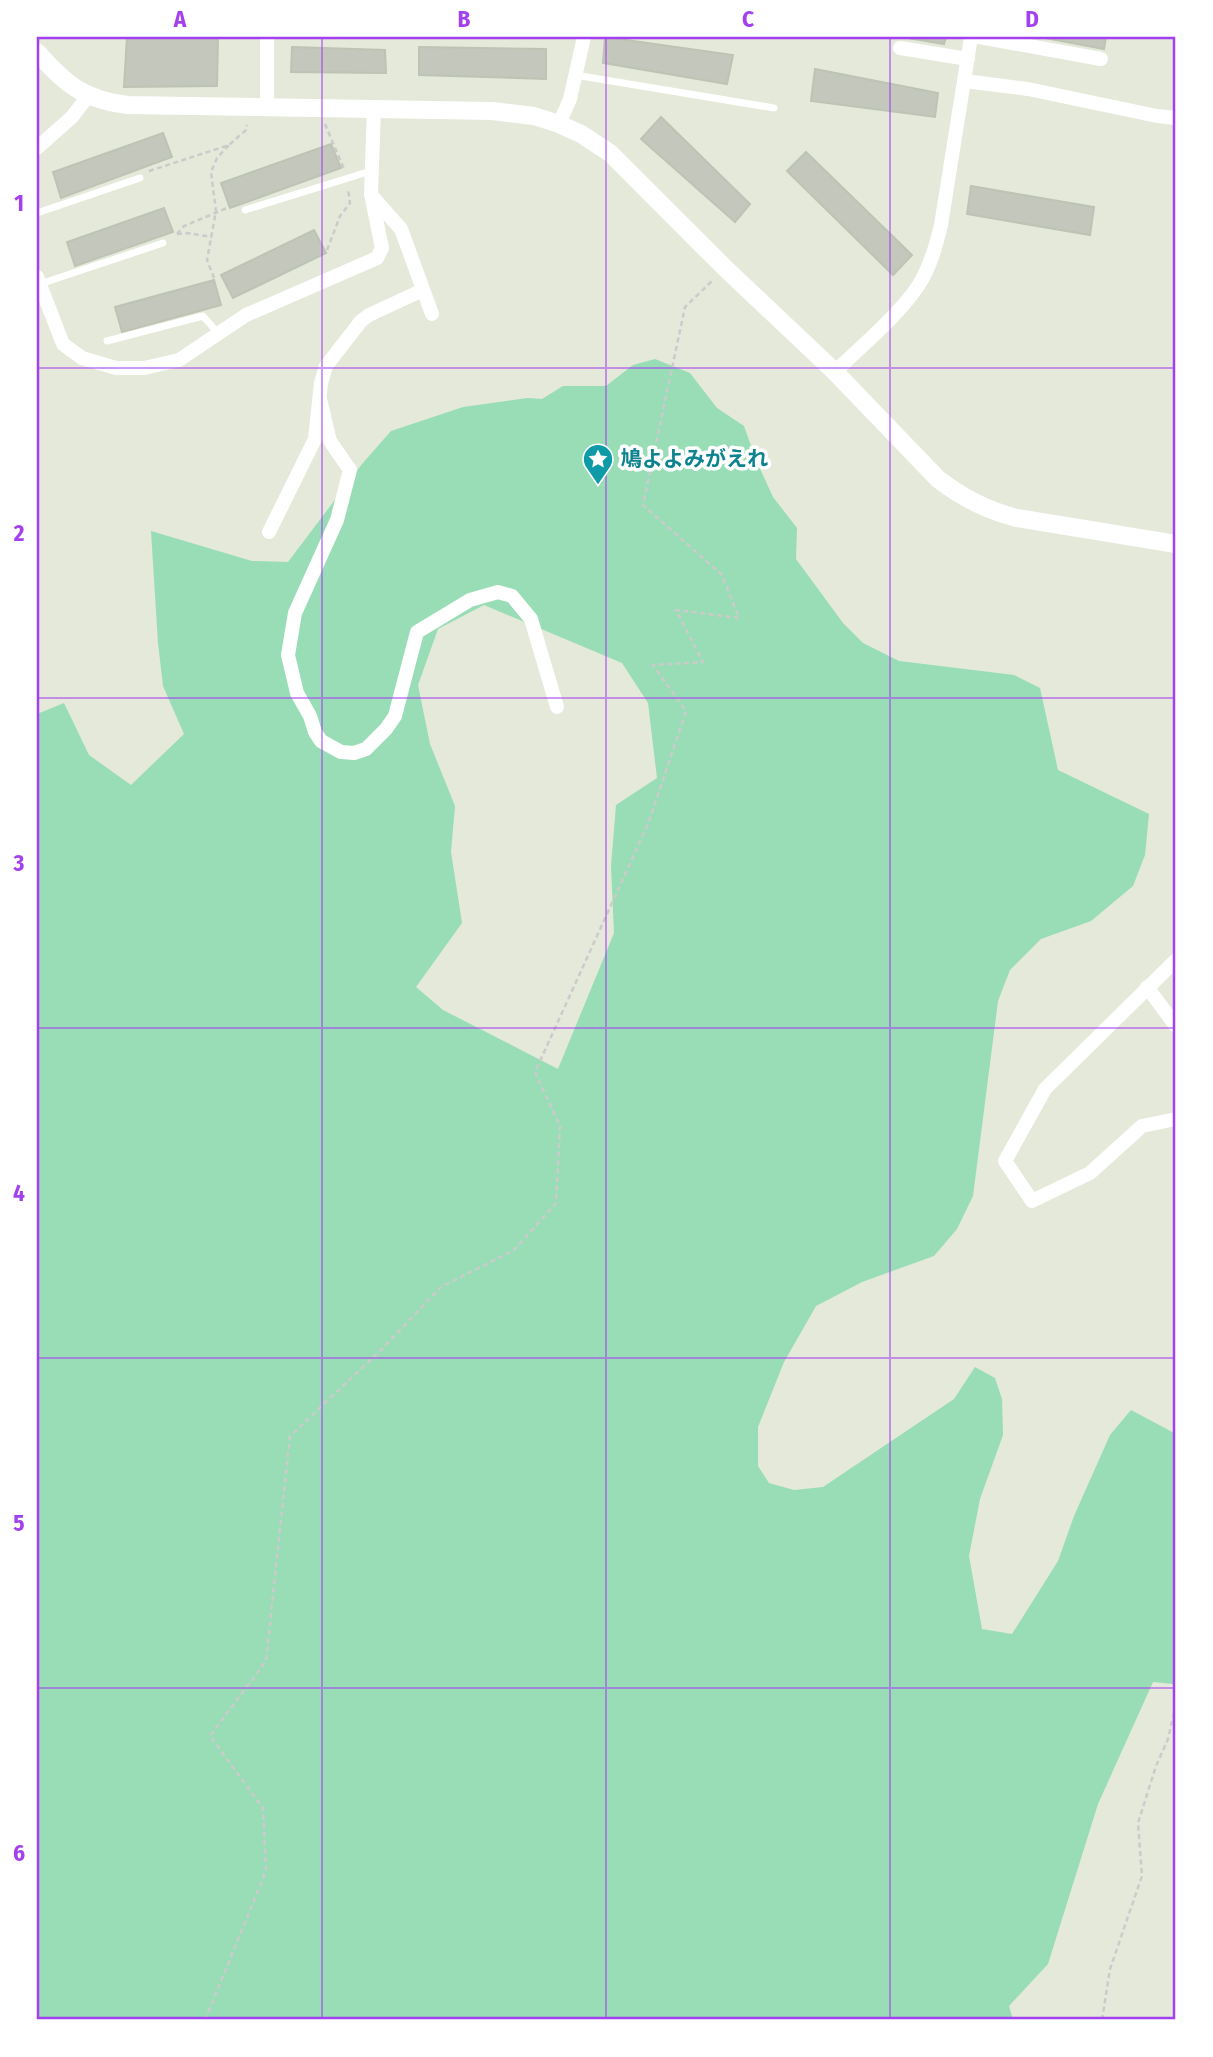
<svg xmlns="http://www.w3.org/2000/svg" width="1213" height="2057" font-family="'Fira Sans Condensed','Noto Sans JP',sans-serif">
<style>
.green{fill:#98ddb5;fill-rule:evenodd}
.building{fill:#c3c7bc;stroke:#bdc4b3;stroke-width:2}
.lines{fill:none;stroke-linecap:round;stroke-linejoin:round}
.path{stroke:#cbcbcb;stroke-width:2.5;stroke-dasharray:5 3.5;stroke-linecap:butt}
.service{stroke:#fff;stroke-width:7}
.minor{stroke:#fff;stroke-width:14}
.tertiary{stroke:#fff;stroke-width:18}
.grid{fill:none;stroke:#a441ee;stroke-width:2;stroke-opacity:0.55}
.labels{text-anchor:middle;stroke-width:7;stroke-linejoin:round;paint-order:stroke}
.culture-label{font-size:21px;font-weight:bold;fill:#0d838f;stroke:#fff;text-anchor:start}
.neatline{fill:none;stroke:#a441ee;stroke-width:2.5}
.grid-label{font-size:23px;text-anchor:middle;font-weight:bold;fill:#a441ee}
</style>
<rect width="100%" height="100%" fill="#e4e9d9"/>
<!-- green -->
<path class="green" d="M655 359 690 373 717 408 744 426 756 460 773 497 797 528 796 559 843 623 863 643 899 661 1014 675 1040 688 1058 770 1149 814 1145 855 1133 886 1091 921 1041 939 1010 970 998 1001 973 1196 957 1229 934 1256 862 1282 816 1306 784 1362 758 1427V1466L769 1483 794 1490 823 1487 954 1399 975 1367 995 1378 1002 1399 1003 1435 980 1499 969 1556 982 1629 1012 1634 1058 1561 1074 1516 1110 1435 1131 1410 1176 1434V1691L1173 1684 1153 1682 1098 1804 1048 1964 1009 2006 1013 2020H37V714L64 703 89 755 131 785 184 734 163 686 158 643 151 531 252 561 288 562 362 464 391 431 463 407 527 398 542 399 563 386H606L633 365ZM484 605 622 663 648 703 657 778 616 805 611 866 614 933 558 1069 443 1010 416 987 462 923 451 852 455 806 430 744 418 685 438 629Z"/>
<!-- building -->
<path class="building" d="M127 37H218L217 86 124 87Z
M605 37 733 55 727 84 603 63Z
M902 37H946L944 44Z
M1040 37H1106L1104 49Z
M292 47 385 50 386 73 291 72Z
M419 47 546 49V79L419 75Z
M815 69 938 93 935 117 811 101Z
M661 117 750 204 735 222 641 139Z
M163 133 172 157 61 198 53 172Z
M331 144 341 168 230 208 221 183Z
M806 152 912 255 893 275 787 171Z
M971 186 1094 207 1090 235 967 214Z
M164 208 173 232 75 266 67 242Z
M314 230 326 253 233 298 221 275Z
M214 280 221 305 122 332 115 307Z"/>
<g class="lines">
<!-- path -->
<path class="path" d="M325 124 344 169
M149 171 229 145 246 130 247 125
M177 234 184 226 227 208
M177 234 187 233 212 237
M327 250 340 216 350 203 348 189
M214 278 207 260 216 211 211 172 217 158 229 145
M205 2020 266 1871 263 1808 210 1736 266 1661 290 1436 381 1350 441 1287 514 1250 556 1203 560 1126 535 1072 648 824 686 711 653 665 703 662 676 610 739 618 722 575 643 505 685 307 713 280
M1102 2020 1110 1969 1142 1876 1138 1823 1156 1766 1168 1739 1176 1704"/>
<!-- service -->
<path class="service" d="M575 75 774 108
M245 210 371 171
M37 213 140 178
M40 284 163 243
M107 341 203 316 218 333"/>
<!-- minor -->
<path class="minor" d="M979 37 1101 59
M900 48 968 59
M965 81 1028 89 1157 116 1176 118
M267 108V37
M559 124 570 99 584 37
M37 148 72 117 88 96
M371 195 401 229 432 314
M37 277 63 344 82 358 116 368H144L179 360 246 315 377 258 382 248 371 194 374 109
M835 372C860 347 899 315 918 286 930 268 936 246 941 225L971 37
M320 399 330 441 350 470 337 520 295 613 288 655 297 693 310 716 315 732 321 741 341 752 354 753 366 749 386 729 395 716 417 632 470 600 498 592 512 596 531 619 557 707
M269 532 315 439 321 383 326 366 361 321 369 315 423 290
M1176 960 1045 1089 1005 1161 1032 1201 1090 1173 1142 1126 1176 1119
M1147 987 1176 1026"/>
<!-- tertiary -->
<path class="tertiary" d="M37 52C65 84 84 100 128 105L492 111 534 116 559 124 581 134 610 153 725 268 835 372 938 479C963 498 986 510 1017 518L1176 544"/>
</g>
<!-- grid -->
<path class="grid" d="M322 37V2020M606 37V2020M890 37V2020M37 368H1176M37 698H1176M37 1028H1176M37 1358H1176M37 1688H1176"/>
<!-- icons -->
<defs>
<g id="sight-pin" transform="scale(1.575)"><path d="M0 17L-7.5 6A9.5 9.5 0 1 1 7.5 6Z" fill="#0f9aa8" stroke="#fff"/><path d="M0-6L1.8-2.2L6-1.7L2.9 1.2L3.7 5.4L0 3.3L-3.7 5.4L-2.9 1.2L-6-1.7L-1.8-2.2Z" fill="#fff"/></g>
</defs>
<g fill-rule="evenodd">
<use href="#sight-pin" x="598" y="459"/>
</g>
<g class="labels">
<!-- culture labels -->
<g class="culture-label">
<text x="621" y="466">鳩よよみがえれ</text>
</g>
</g>
<!-- border -->
<rect width="1213" height="2057" fill="none" stroke="#ffffff" stroke-width="77"/>
<rect x="38" y="38" width="1136" height="1980" class="neatline"/>
<g class="grid-label">
<text x="180" y="27">A</text>
<text x="464" y="27">B</text>
<text x="748" y="27">C</text>
<text x="1032" y="27">D</text>
<text x="19" y="211">1</text>
<text x="19" y="541">2</text>
<text x="19" y="871">3</text>
<text x="19" y="1201">4</text>
<text x="19" y="1531">5</text>
<text x="19" y="1861">6</text>
</g>
</svg>
